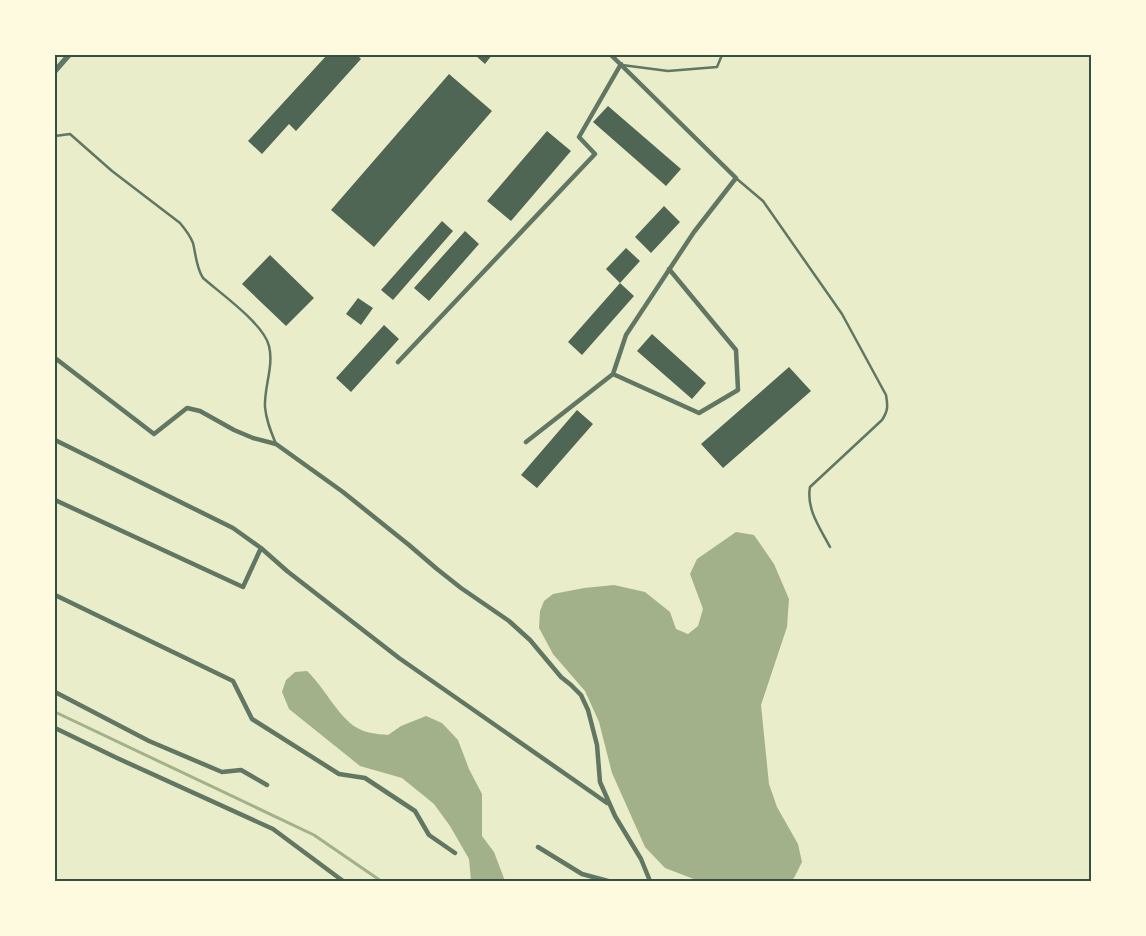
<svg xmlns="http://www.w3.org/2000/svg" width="1146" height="936" font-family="Manrope,sans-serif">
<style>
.water{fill:#a3b18a}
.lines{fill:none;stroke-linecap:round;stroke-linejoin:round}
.stream{stroke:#a3b18a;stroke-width:3}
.building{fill:#4f6655}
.service{stroke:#617663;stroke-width:2.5}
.minor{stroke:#617663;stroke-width:4.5}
.tertiary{stroke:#617663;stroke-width:5.5}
.neatline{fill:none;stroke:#344e41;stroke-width:2}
</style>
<rect width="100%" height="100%" fill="#e9edc9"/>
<!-- water -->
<path class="water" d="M736 532 754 535 774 564 789 599 787 627 761 705 769 784 777 807 798 844 802 862 794 878 790 881H699L665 868 645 847 612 773 599 722 585 691 553 654 539 628 540 611 544 601 553 594 584 588 614 585 645 592 670 612 676 629 688 634 698 626 703 609 690 574 697 559Z
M307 671C324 687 336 713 354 726 364 733 376 734 388 735L401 726 426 716 442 723 458 740 469 769 482 794V836L494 852 505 881H471L469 859 450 826 434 804 402 778 360 766 289 709 282 692 286 680 295 672Z"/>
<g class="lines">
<!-- stream -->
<path class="stream" d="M55 712 314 835 381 881"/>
</g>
<!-- building -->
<path class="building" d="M327 55H357L361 59 296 131 289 124 262 154 248 141Z
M475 55H492L485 64Z
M449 74 492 111 374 247 331 210Z
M608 106 681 169 666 186 593 122Z
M547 131 571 151 511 221 487 201Z
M664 206 680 222 651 253 635 237Z
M442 221 453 231 393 300 381 290Z
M465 231 479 244 429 301 414 288Z
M626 248 640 261 620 283 606 269Z
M270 255 314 298 286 326 242 284Z
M620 283 634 296 582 355 568 342Z
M358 298 373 308 361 325 346 314Z
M384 325 399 339 351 392 336 378Z
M652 334 706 383 692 399 637 351Z
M789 367 811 391 723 468 701 444Z
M577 410 593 424 537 488 521 475Z"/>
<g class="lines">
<!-- service -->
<path class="service" d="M622 65 668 71 717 67 722 55
M55 136 70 134 112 171 180 223C185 229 190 235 193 243 196 255 196 267 203 278 220 293 264 324 269 346 274 366 264 387 265 407 266 420 271 432 276 444
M737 179 763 201 842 314 886 395C888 406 888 411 882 420L810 487C806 509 820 528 830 547"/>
<!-- minor -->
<path class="minor" d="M55 358 154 434 187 408 200 411 234 430 253 438 276 444 343 492 409 545 437 569 461 588 509 621 530 640 561 677 571 685 581 695 588 710 597 745 600 782 615 816 641 859 650 881
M398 362 595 154 579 137 621 64
M613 374 699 413 738 390 736 350 669 269
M55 440 233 528 261 548 287 571 399 658 607 803
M526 442 613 374 626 335 694 232 736 178 611 55
M55 500 243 587 261 548
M55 595 233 681 252 719 339 774 365 778 415 811 429 835 455 853
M55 692 149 741 222 772 241 770 267 785
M55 728 117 758 273 829 343 881
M538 847 582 874 608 881"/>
<!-- tertiary -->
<path class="tertiary" d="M55 71 69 55"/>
</g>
<!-- border -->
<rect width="1146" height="936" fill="none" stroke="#fefae0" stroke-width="112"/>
<rect x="56" y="56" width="1034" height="824" class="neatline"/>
</svg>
